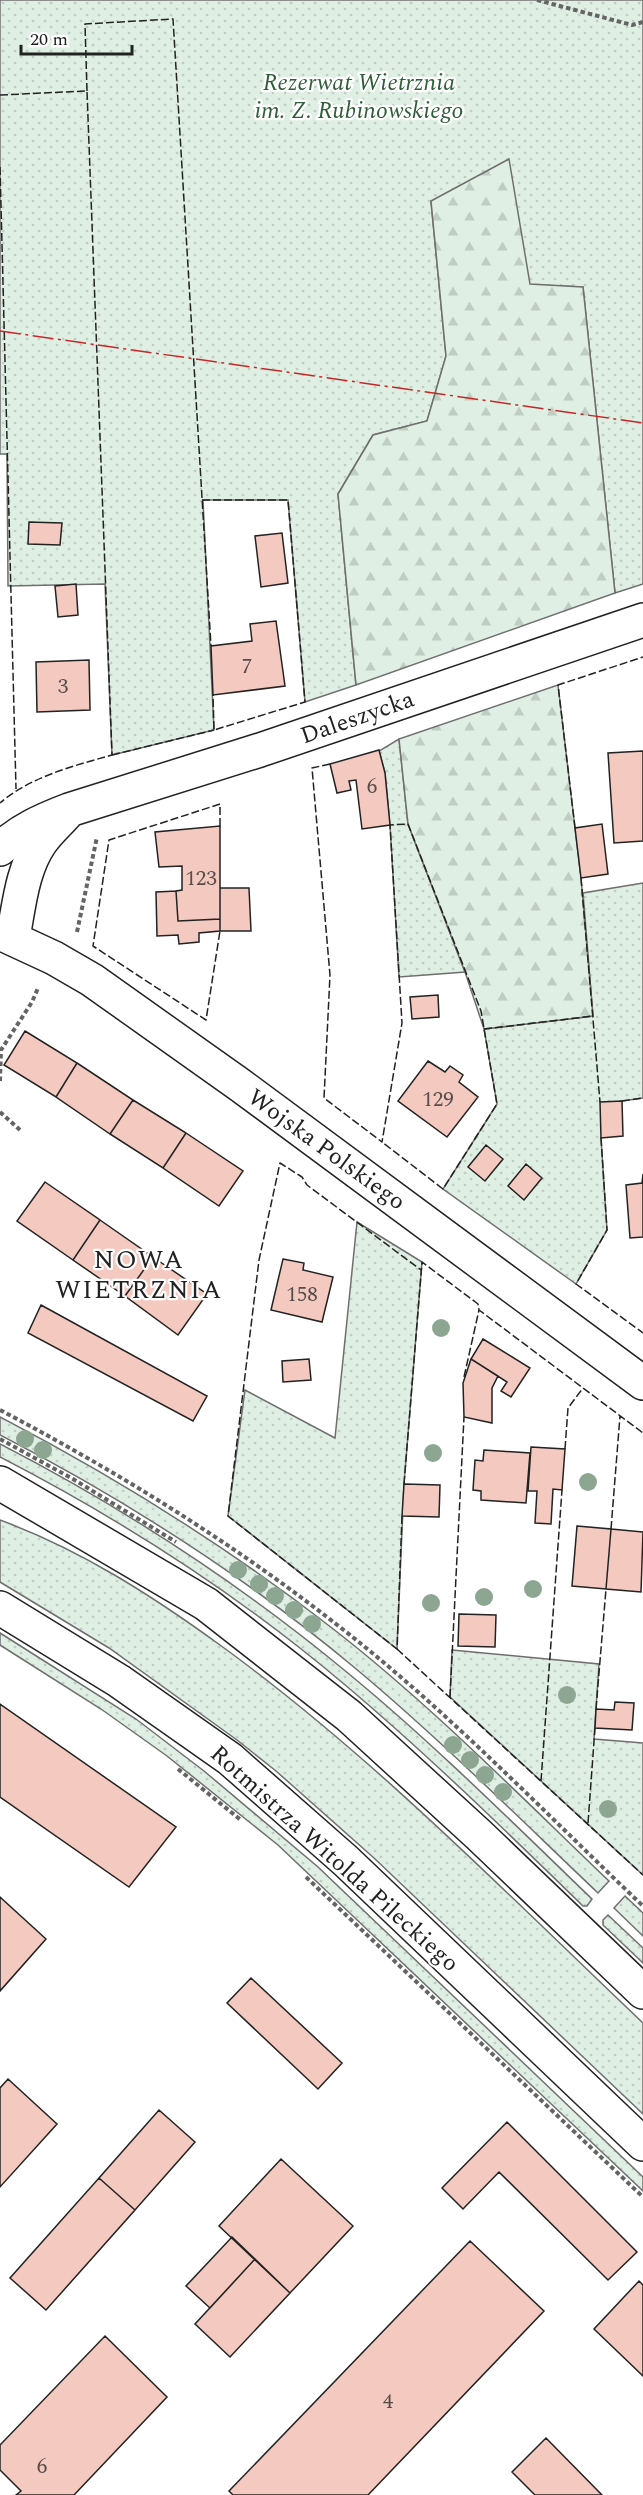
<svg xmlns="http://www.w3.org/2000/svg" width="643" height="2495" font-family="Spectral,serif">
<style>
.green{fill:url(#green-dots);stroke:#6f6f6f;stroke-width:1.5}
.forest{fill:url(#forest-firs);stroke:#6f6f6f;stroke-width:1.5}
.building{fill:#f3c9c0;stroke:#222;stroke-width:1.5}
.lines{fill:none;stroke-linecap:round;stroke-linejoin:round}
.street-casing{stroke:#222;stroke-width:36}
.secondary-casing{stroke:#222;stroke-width:36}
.path{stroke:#646464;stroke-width:4;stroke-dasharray:4.5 3;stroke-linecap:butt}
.street{stroke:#fff;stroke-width:33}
.secondary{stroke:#fff;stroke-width:33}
.fence{stroke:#222;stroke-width:1.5;stroke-dasharray:8 3;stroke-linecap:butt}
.power{stroke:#c62828;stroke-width:1.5;stroke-dasharray:21 4.5 3 4.5;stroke-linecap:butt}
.tree{fill:#8da692}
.labels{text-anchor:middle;stroke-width:4.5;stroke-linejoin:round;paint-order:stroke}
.number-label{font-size:21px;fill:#564c4a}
.park-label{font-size:24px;font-style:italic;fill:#2f5e38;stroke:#fff}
.street-label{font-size:24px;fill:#222;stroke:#fff}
.neighbourhood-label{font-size:26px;letter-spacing:1.5px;fill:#222;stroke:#fff}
</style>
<defs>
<pattern id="green-dots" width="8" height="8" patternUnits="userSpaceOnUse" patternTransform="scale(1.5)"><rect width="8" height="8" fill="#e0efe3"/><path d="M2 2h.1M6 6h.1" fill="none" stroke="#c0cdc2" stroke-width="1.8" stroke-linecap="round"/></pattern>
<pattern id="forest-firs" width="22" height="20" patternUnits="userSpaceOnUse" patternTransform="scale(1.5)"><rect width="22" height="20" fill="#e0efe3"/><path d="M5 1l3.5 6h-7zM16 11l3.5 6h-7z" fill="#c0cdc2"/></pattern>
</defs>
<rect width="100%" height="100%" fill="#fff"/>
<!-- green -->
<path class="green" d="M0 0H643V584L615 593 583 287 530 285 431 202 446 356 427 421 373 435 338 494 356 685 305 702 288 500H203L214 730 112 755 105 584 8 586 7 454H0Z
M399 739 408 824 465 972 399 977 390 825 385 773 379 751Z
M643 883V1098L622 1101 601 1138 607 1230 576 1284 443 1189 497 1104 484 1029 593 1016 583 893Z
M357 1222 422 1262 404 1484 397 1649 228 1516 245 1390 335 1438Z
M0 1417C117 1478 228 1547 332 1628 430 1704 519 1795 609 1881L598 1893C518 1817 440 1739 355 1668 246 1577 126 1500 0 1435Z
M0 1444C124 1508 242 1585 349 1674 434 1744 513 1823 592 1899L587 1906H583C505 1830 427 1754 344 1684 239 1595 122 1520 0 1457Z
M0 1520C81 1550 151 1595 220 1645 373 1756 506 1893 643 2023V2114L374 1858 276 1771 237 1740 109 1648 0 1582Z
M0 1633 136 1719 204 1771 318 1867 643 2177V2191L278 1845 167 1756 101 1709 0 1645Z
M452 1650 599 1664 594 1739 643 1743V1875L450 1697Z
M625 1896 643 1913V1936L614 1908Z
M608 1915 643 1948V1963L603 1925V1920Z"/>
<!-- forest -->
<path class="forest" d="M509 159 530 284 583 287 615 593 356 685 338 494 373 435 427 421 446 356 431 201Z
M558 685 581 878 593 1016 484 1029 465 972 408 824 399 739Z"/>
<!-- building -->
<path class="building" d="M29 522 62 523 60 545 28 544Z
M282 533 288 583 261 587 255 536Z
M76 584 78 615 58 617 55 586Z
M276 621 285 686 213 695 211 646 252 641 250 624Z
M89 660 90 710 37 712 36 662Z
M379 750 385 773 390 825 362 829 356 780 349 781 351 790 337 793 330 764Z
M643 751V841L614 843 608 753Z
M602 824 608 874 581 878 575 828Z
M220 826V919L178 921 176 891 182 890V866L159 867 155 832Z
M220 888H249L251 931H220Z
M176 891 178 921 220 919V931L199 933V942L179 944 178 935 157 936 156 892Z
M438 995 439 1017 412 1019 410 997Z
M25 1031 77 1063 56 1097 4 1065Z
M428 1061 445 1072 450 1066 463 1075 459 1082 478 1097 447 1137 398 1101Z
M77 1063 133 1100 110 1134 56 1097Z
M133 1100 186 1133 163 1168 110 1134Z
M622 1101 623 1136 601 1138 600 1102Z
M186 1133 243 1171 219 1206 163 1168Z
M486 1145 503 1159 485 1181 468 1167Z
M526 1164 542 1178 524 1200 508 1186Z
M643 1174V1237L630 1238 626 1185 642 1183Z
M45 1182 100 1220 73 1260 17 1221Z
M100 1220 153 1257 125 1296 73 1260Z
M153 1257 207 1294 178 1335 125 1296Z
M283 1259 304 1263 303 1270 333 1277 322 1322 271 1310Z
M41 1305 207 1396 193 1421 28 1333Z
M483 1339 530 1368 511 1397 501 1391 507 1382 471 1359Z
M309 1359 311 1380 283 1382 282 1361Z
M471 1359 498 1376 492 1388V1423L464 1417 463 1383Z
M531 1447 565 1449 562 1490 553 1489 551 1524 535 1523 537 1491H528Z
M484 1450 530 1453 526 1503 481 1500V1491L473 1490 475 1460 483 1461Z
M404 1484 440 1485 439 1517 402 1516Z
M577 1526 611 1529 606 1589 572 1586Z
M611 1529 643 1532 641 1592 606 1589Z
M459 1614 496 1615 495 1647 458 1646Z
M615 1702 634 1703 632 1730 595 1728 596 1709 614 1710Z
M0 1704 176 1827 129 1887 0 1797Z
M0 1897 46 1939 0 1991Z
M251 1978 342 2063 318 2089 227 2003Z
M8 2079 57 2124 0 2187V2088Z
M159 2110 195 2142 135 2210 99 2178Z
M507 2122 637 2252 608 2280 499 2172 463 2209 442 2188Z
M281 2159 353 2226 290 2293 219 2226Z
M99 2178 135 2210 46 2310 10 2278Z
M232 2237 255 2259 210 2308 186 2286Z
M470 2241 544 2311 368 2495H233L229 2491Z
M255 2259 290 2293 230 2357 195 2324Z
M639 2281 643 2285V2376L594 2329Z
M105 2336 167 2397 74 2495H16L21 2491 0 2470V2445Z
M546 2438 602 2495H535L512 2472Z"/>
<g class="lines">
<!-- street casing -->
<g class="street-casing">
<path id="street" d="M0 849C20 830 43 820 69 810L260 750 643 620
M0 933 54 958 92 980 240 1085 643 1383
M13 937C19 906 22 869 41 842 48 832 58 823 66 814"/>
</g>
<!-- secondary casing -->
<g class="secondary-casing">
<path id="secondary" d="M0 1483 206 1604 349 1716 479 1835 643 1992
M0 1608 119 1681 230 1759 346 1861 643 2144"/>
</g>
<!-- path -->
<path class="path" d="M537 0 632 25 643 22
M77 932 97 837
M0 1081 1 1050 32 1002 38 988
M0 1112 20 1130
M0 1410C118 1472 231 1542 336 1624 446 1709 542 1810 643 1906
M0 1439 73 1479 176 1542
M178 1769 242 1821
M306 1877 643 2197"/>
<!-- street -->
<use href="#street" class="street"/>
<!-- secondary -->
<use href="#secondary" class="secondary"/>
<!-- fence -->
<path class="fence" d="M87 91 85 24 173 19 211 646
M0 95 87 91 112 755C73 766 30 777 0 803
M0 167 16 789
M202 500H288L305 702 214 730 213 695
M112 755 214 730
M330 764 312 768 330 975 324 1098 382 1142 402 1023 390 825 408 824 481 1011 497 1104 443 1189 382 1142
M220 826V804L109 840 93 946 206 1020 220 931
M575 828 558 685 643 657
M581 878 600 1102
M484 1029 593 1016
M622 1101 643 1098
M601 1138 607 1230 576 1284 643 1333
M464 1377 479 1310
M565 1449 568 1408 583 1388
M404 1484 422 1262 478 1304 479 1310 643 1433
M402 1516 397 1649 228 1516 259 1260 280 1163 302 1177 307 1185 421 1270
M611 1529 620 1416
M397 1649 643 1875
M450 1697 464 1417
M596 1709 606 1589
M541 1781 562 1490
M588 1823 595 1728"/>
<!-- power -->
<path class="power" d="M0 331 643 423"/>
</g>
<!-- trees -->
<g class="tree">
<circle cx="441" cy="1328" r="9"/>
<circle cx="25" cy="1439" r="9"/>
<circle cx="43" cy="1450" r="9"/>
<circle cx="433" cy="1453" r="9"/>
<circle cx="588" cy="1482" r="9"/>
<circle cx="238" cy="1570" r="9"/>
<circle cx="259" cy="1584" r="9"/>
<circle cx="533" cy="1589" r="9"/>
<circle cx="275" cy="1596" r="9"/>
<circle cx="484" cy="1597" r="9"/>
<circle cx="431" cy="1603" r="9"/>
<circle cx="294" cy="1610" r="9"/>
<circle cx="312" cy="1624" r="9"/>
<circle cx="567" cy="1695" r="9"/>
<circle cx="453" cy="1745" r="9"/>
<circle cx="470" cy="1760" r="9"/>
<circle cx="485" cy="1775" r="9"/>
<circle cx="503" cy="1792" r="9"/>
<circle cx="608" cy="1809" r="9"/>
</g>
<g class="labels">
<!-- number labels -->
<g class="number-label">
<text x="247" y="673">7</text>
<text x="63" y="693">3</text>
<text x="372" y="793">6</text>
<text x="201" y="885">123</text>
<text x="438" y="1106">129</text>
<text x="302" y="1301">158</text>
<text x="388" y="2408">4</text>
<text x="42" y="2473">6</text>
</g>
<!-- park labels -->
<g class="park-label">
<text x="359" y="90">Rezerwat Wietrznia<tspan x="359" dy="28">im. Z. Rubinowskiego</tspan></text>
</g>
<!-- street labels -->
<g class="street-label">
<text transform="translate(357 717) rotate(-19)" y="8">Daleszycka</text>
<text transform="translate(327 1149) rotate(36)" y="8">Wojska Polskiego</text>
<text transform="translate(335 1858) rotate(42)" y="8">Rotmistrza Witolda Pileckiego</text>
</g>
<!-- neighbourhood labels -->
<g class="neighbourhood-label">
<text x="139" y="1268">NOWA<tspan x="139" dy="30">WIETRZNIA</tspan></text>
</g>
</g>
<!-- scale -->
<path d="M21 45v9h111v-9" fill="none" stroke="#222222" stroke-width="3"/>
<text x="30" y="45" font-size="18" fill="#222222" stroke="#ffffff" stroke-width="4.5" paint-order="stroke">20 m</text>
</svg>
